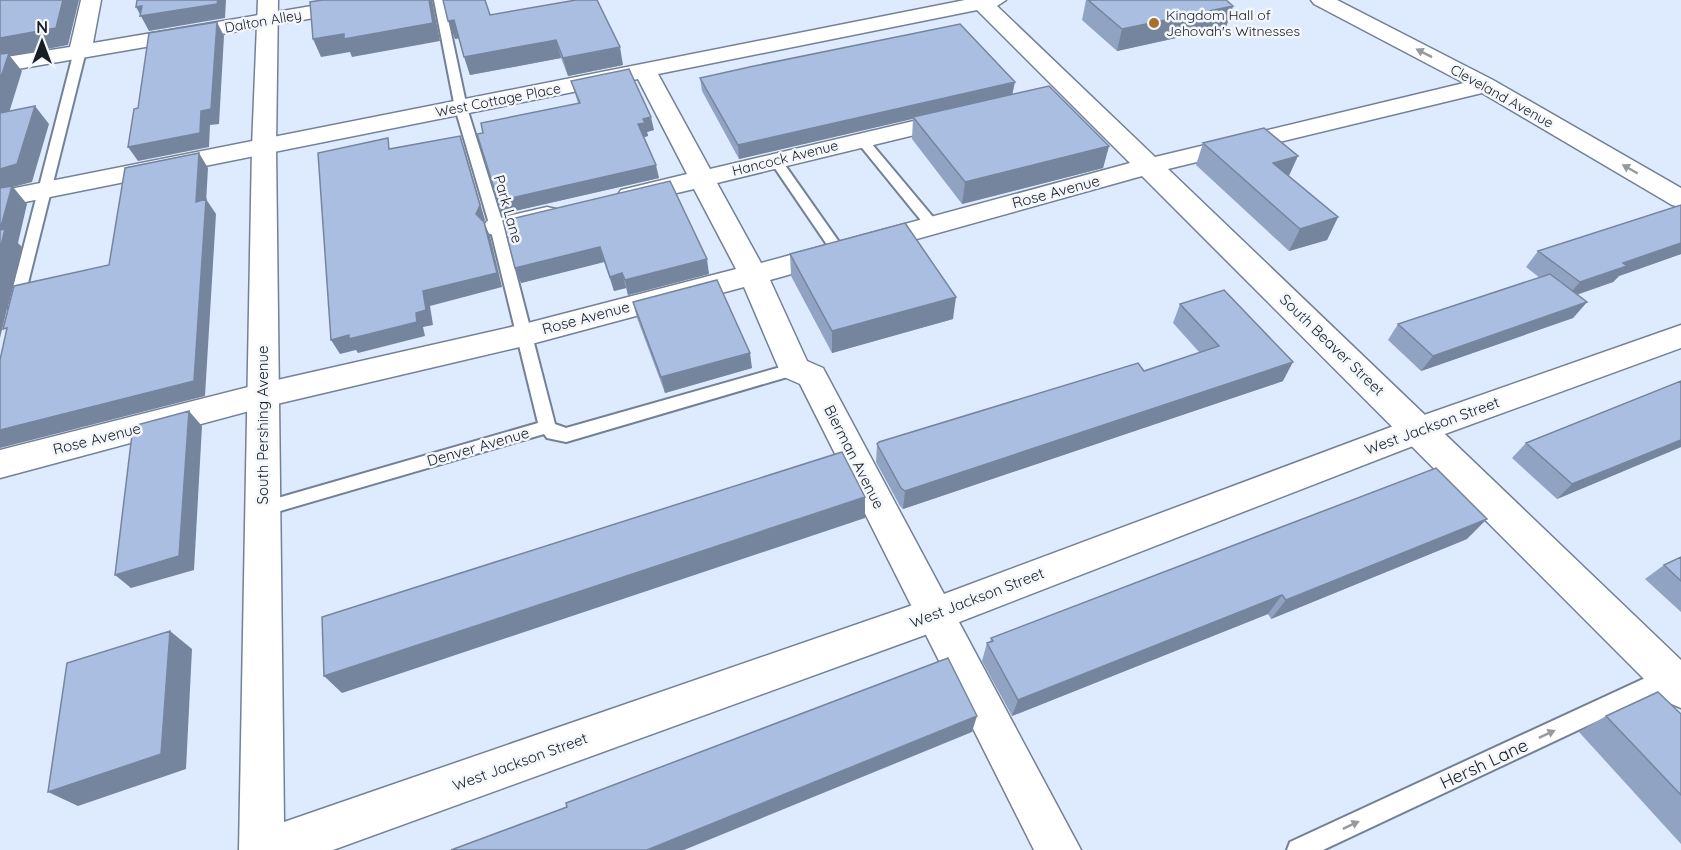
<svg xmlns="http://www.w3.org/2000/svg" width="1681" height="850" font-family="Quicksand,sans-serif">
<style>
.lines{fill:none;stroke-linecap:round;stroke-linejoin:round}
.service-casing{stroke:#738196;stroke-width:4}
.minor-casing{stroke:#738196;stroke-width:3}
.tertiary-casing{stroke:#738196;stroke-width:3}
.service{fill:#fff;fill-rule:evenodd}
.minor{fill:#fff;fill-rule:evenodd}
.tertiary{fill:#fff;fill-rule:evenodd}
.wall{fill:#91a3c2}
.shaded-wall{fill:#76859e}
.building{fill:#a9bee1;stroke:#76859e;stroke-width:1.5}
.oneway{fill:#97999d}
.poi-dot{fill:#a7702b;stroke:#f3f6fb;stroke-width:2}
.labels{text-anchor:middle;stroke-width:5;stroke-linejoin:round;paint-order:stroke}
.far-poi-label{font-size:14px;fill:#171d25;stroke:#f3f6fb;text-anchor:start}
.far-street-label{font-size:14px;fill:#171d25;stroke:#f3f6fb}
.street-label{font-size:15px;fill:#171d25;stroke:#f3f6fb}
.near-street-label{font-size:18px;fill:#171d25;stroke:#f3f6fb}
</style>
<rect width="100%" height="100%" fill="#deeafd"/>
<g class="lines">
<!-- service casing -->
<g class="service-casing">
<path id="service" d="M434 0H444L467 108 504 227 555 424 566 428 795 363 803 369 801 373 566 442 547 438 544 434 263 516 257 514 254 509 257 504 538 423 490 227 455 108Z
M80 48 86 51 22 307 15 312 8 307 74 51Z
M862 136 866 137 938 223V229H928L858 143V137Z
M776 157 780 158 844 249V255H834L770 161Z
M1669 667 1676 670 1679 677 1676 684 1323 850H1287L1290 842Z"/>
</g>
<!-- minor casing -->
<g class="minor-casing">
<path id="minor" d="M81 0H101L93 43 347 0H394L391 4 384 6 0 72V58L70 47Z
M965 0H1006L997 6 1155 157 1464 83 1314 4 1311 0H1337L1493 80 1681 188V207L1672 205 1482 93 1168 169 1681 660V708L1667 702 1142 176 770 280 807 361 823 368 1081 850H1034L800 384 784 377 779 369 744 287 524 346 264 407 0 478V450L264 383 524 324 736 269 694 189 630 204 621 202 617 196 621 190 687 174 638 79 0 207V191ZM977 10 1130 163 761 263 717 183 964 123 968 118 964 113 956 111 710 169 658 74Z
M547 207 556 209 560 215 556 221 497 236 487 233 483 227 487 221Z"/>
</g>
<!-- tertiary casing -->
<g class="tertiary-casing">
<path id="tertiary" d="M258 0H278L276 147 284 822 936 597 1407 421 1681 325V348L1431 439 936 631 333 850H239L252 147Z"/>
</g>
<!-- service -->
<use href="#service" class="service"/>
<!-- minor -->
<use href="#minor" class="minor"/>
<!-- tertiary -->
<use href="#tertiary" class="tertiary"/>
</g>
<!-- wall -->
<path class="wall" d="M1086 0H1226L1233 6 1226 27 1117 51 1082 20Z
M490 15 623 65 568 76 561 58 470 75 459 38 455 39Z
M700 78 1013 94 1109 146 1103 168 962 204 912 139 913 118 739 159 702 91Z
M571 81 654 130 647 132 648 136 644 137 659 178 502 214 483 133 578 103Z
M1203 143 1289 176 1338 217 1327 240 1289 251 1196 165Z
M670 181 709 274 628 295 626 288 614 291 604 262 521 283 515 268Z
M1681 205V254L1619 276 1613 282 1577 295 1587 302 1573 318 1421 371 1388 340 1398 324 1540 278 1526 267 1538 251Z
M790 254 953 319 832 353 791 276Z
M633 302 752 368 665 393 637 318Z
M1180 304 1283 381 903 509 900 506 876 462 877 444 1144 371 1200 353 1173 323Z
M1681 381V447L1557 499 1512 458 1526 443Z
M1467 539 1271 619 1268 614 1012 716 982 661 987 643H990L991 638Z
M1681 557V612L1645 579 1664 565Z
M1681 714V844L1579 732 1606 716Z"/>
<!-- shaded-wall -->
<path class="shaded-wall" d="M63 0H79L68 45 10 56 22 71 3 132 0 128V38Z
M218 0H226L225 18 149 31 136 7Z
M429 0H432L440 41 352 57 350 52 321 57 313 39 344 34Z
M1233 6 1226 27 1117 51 1122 29Z
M454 20 460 38 455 39 448 21Z
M217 22 224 36 219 124 210 125 209 147 138 161 128 147 201 111Z
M556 40 561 58 470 75 464 57Z
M620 47 623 65 568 76 563 58Z
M1015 82 1012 96 739 159 738 145Z
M35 106 49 124 32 182 13 187 27 204 18 243 22 247 0 338V169Z
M651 117 654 130 647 132 648 136 641 138 638 124 643 119Z
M460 136 465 151 485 220 481 228 476 214Z
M1109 146 1103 168 962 204 965 182Z
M199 153 208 168 206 203V199L216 214 205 396 0 448V430L196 202Z
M1298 156 1288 178 1273 163Z
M656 165 659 178 502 214 498 201Z
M1338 217 1327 240 1289 251 1300 229Z
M484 222 490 236 502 287 430 306 433 325 423 327 425 336 358 353 356 350 340 354 331 340 416 313 423 291Z
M1681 243V254L1619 276 1613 282 1566 298 1580 282 1623 263Z
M600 247 604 262 521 283 515 268Z
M707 259 709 274 628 295 625 280Z
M622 273 626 288 614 291 610 277Z
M956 297 953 319 832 353V331Z
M1587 302 1573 318 1421 371 1433 356Z
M750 353 752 368 665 393 661 377Z
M1293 362 1283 381 903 509 905 491Z
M189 411 202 426 194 570 131 588 115 575Z
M1681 440V447L1557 499 1572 484Z
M865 497V518L342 693 324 676Z
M1487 519 1467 539 1271 619 1286 600Z
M1282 595 1268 614 1012 716 1018 700Z
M170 631 192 649 186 769 78 806 48 792Z
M977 716 972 732 684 850H647Z"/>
<!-- building -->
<path class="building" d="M0 0H63L56 28 0 38Z
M137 0H218L217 4 140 16 142 6 136 7Z
M322 0H429L433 23 344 39V34L313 39 310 2Z
M443 0H485L490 15 576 0H597L620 47 563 58 556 40 464 57 454 20 448 21Z
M1088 0H1226L1233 6 1122 29Z
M217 22 211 109 201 111 200 133 128 147 134 109 138 108 149 33Z
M960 24 1015 82 738 145 700 78 754 66Z
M9 53 0 80V54Z
M629 69 651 117 643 119 645 123 638 124 656 165 498 201 477 134 483 133 481 123 580 103 571 81Z
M1049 86 1109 146 965 182 913 117Z
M35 106 17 164 0 169V113Z
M1264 128 1298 156 1273 163 1338 217 1300 229 1203 143Z
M460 136 480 205 476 214 484 222 497 273 423 291 426 310 416 313 417 322 349 339V335L331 340 318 153 388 138 389 149Z
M199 153 196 202 206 199 194 381 0 430V360L7 328 3 329 14 286 109 265 125 168Z
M670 181 707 259 625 280 622 273 610 277 600 247 515 268 503 221Z
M12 186 0 230 5 229 0 250V188Z
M1681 205V243L1623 263 1627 266 1580 282 1538 251Z
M905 223 956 297 832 331 790 254Z
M1550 274 1587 302 1433 356 1398 324Z
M717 280 750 353 661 377 633 302Z
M1224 290 1293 362 905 491 901 488 877 444 879 442 1138 363 1144 371 1219 346 1180 304Z
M1681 381V440L1572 484 1526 443Z
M189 411 179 556 115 575 133 426Z
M842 452 865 497 324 676 322 617Z
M1436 468 1487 519 1286 600 1282 595 1018 700 987 643 993 641 991 638Z
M1681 557V581L1664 565Z
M170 631 161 754 48 792 67 663Z
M948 658 977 716 647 850H451L567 807 566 803Z
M1658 692 1681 714V795L1606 716Z"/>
<!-- one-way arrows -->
<defs><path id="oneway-solid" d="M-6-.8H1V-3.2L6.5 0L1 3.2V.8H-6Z" transform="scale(1.5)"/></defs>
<g class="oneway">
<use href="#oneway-solid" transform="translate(1424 53) rotate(-153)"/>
<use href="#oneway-solid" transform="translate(1630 169) rotate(-150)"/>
<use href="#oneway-solid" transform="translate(1547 734) rotate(-25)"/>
<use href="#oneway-solid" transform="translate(1351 825) rotate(-25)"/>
</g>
<!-- markers -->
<circle class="poi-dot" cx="1154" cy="23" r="6"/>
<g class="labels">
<!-- far-poi labels -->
<g class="far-poi-label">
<text x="1166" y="20">Kingdom Hall of<tspan x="1166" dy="16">Jehovah's Witnesses</tspan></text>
</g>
<!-- far-street labels -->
<g class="far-street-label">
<text transform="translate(263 21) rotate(-10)" y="5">Dalton Alley</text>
<text transform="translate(1502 96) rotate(29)" y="5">Cleveland Avenue</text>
<text transform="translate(498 100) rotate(-11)" y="5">West Cottage Place</text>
<text transform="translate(785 158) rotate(-14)" y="5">Hancock Avenue</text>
</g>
<!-- street labels -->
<g class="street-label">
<text transform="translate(1056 192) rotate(-15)" y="5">Rose Avenue</text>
<text transform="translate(508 209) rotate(74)" y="5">Park Lane</text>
<text transform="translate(586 318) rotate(-15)" y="5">Rose Avenue</text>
<text transform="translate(1332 345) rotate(44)" y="5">South Beaver Street</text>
<text transform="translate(263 425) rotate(-90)" y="5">South Pershing Avenue</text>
<text transform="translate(1432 426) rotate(-20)" y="5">West Jackson Street</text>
<text transform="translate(97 439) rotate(-14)" y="5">Rose Avenue</text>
<text transform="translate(478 447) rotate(-16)" y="5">Denver Avenue</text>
<text transform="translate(854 457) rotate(63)" y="5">Bierman Avenue</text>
<text transform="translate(977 598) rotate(-21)" y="5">West Jackson Street</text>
<text transform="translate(520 762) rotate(-20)" y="5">West Jackson Street</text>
</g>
<!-- near-street labels -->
<g class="near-street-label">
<text transform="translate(1484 764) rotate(-25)" y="6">Hersh Lane</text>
</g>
</g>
<!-- north arrow -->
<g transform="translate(42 42)" stroke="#f3f6fb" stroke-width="4.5" paint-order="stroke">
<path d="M0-4.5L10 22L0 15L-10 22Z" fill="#171d25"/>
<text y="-9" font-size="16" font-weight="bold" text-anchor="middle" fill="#171d25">N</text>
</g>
</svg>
